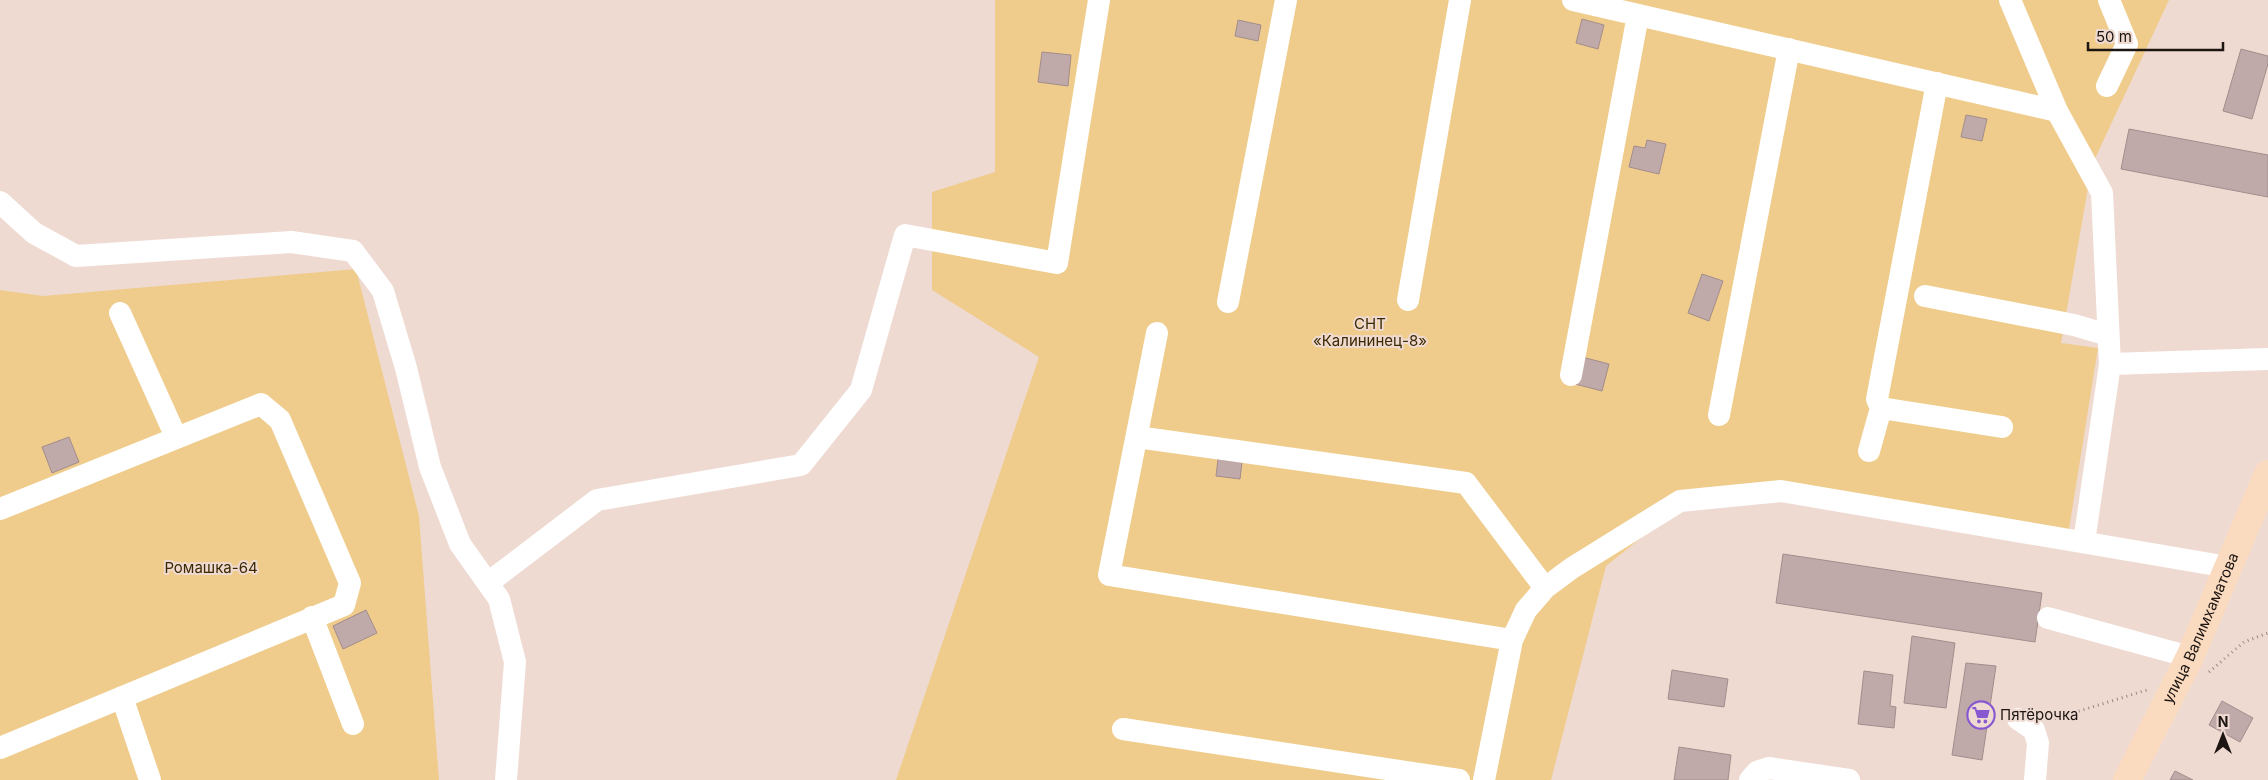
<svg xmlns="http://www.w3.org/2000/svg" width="2268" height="780" font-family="Inter,sans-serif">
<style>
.green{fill:#efcc8b}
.building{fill:#c0aaa9;stroke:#a38d8c}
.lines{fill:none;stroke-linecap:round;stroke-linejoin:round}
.path{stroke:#978882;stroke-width:3;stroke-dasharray:1 4;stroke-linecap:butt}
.minor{stroke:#fff;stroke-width:22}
.major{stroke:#fbdbc0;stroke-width:28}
.labels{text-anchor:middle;stroke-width:4;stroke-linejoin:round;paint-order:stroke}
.park-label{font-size:15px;fill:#3b2901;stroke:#efdad2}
.street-label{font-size:15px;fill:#1c1512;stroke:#efdad2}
.poi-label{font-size:15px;fill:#1c1512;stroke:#efdad2;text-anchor:start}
</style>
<rect width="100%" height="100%" fill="#efdad2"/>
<!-- green -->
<path class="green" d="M995 0H2169L2092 165 2061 343 2098 348 2066 548 1792 498 1681 506 1606 566 1551 780H896L1039 357 932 290V192L995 172Z
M356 269 419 516 439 780H0V290L43 296Z"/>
<!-- building -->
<path class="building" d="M1582 19 1604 25 1598 49 1576 43Z
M1238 20 1261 25 1258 41 1235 36Z
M2241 49 2268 56V64L2252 119 2223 111Z
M1042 52 1071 55 1068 86 1038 82Z
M1966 115 1987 119 1982 141 1961 137Z
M2129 129 2268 155V197L2121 169Z
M1647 140 1666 144 1659 174 1629 167 1634 146 1645 148Z
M1702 274 1723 281 1709 321 1688 313Z
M1582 357 1609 364 1602 391 1575 384Z
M69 437 79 462 52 473 42 447Z
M1218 459 1242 462 1240 479 1216 476Z
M1783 554 2042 593 2035 642 1776 603Z
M366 610 377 633 343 649 333 626Z
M1912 636 1955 643 1946 708 1904 703Z
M1966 663 1996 666 1982 760 1952 755Z
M1672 670 1728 679 1724 707 1668 699Z
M1864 671 1893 675 1890 706 1896 707 1894 728 1858 724Z
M2222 701 2253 718 2240 742 2209 725Z
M1679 747 1731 755 1728 780H1674Z
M2175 771 2193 780H2170Z"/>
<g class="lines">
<!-- path -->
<path class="path" d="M2209 672 2244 642 2268 633
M2050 720 2147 690"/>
<!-- minor -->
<path class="minor" d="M1573 0 2057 111 2102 193 2110 364 2084 542
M2010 0 2057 111
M2107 86 2127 44 2109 0
M0 202 34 233 76 256 291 242 353 251 383 291 406 368 430 467 460 544 499 599 515 662 506 780
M1925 296 2074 325 2108 335
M1408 300 1460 0
M1228 302 1286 0
M120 313 176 437
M1157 333 1109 575 1512 640
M2110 364 2268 359
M1571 375 1638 15
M1881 408 2002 427
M1719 415 1789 49
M1137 437 1466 483 1545 588
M1869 451 1881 408 1877 399 1937 83
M0 509 261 404 280 420 350 583 344 605 0 748
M488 583 597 500 801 465 861 390 905 235 1057 263 1099 0
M312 617 353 724
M2048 618 2190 657
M122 697 150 780
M2018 719 2034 730 2038 743 2035 780
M1123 729 1459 780
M1484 780 1512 640 1526 610 1545 588 1572 568 1680 501 1781 491 2228 567
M1750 780 1757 772 1769 768 1849 780"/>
<!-- major -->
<path class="major" id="s1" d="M2127 780 2190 657 2268 474"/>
</g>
<!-- icons -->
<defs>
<g id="supermarket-ring" transform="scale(1.4375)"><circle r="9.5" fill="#efdad2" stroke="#8858d1" stroke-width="1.5"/><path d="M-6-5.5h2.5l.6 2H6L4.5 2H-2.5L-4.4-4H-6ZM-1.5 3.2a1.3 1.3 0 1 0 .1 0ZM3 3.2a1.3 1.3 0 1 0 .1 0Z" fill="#8858d1"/></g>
</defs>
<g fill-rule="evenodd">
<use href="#supermarket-ring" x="1981" y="715"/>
</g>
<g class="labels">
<!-- park labels -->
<g class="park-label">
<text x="1370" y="329">СНТ<tspan x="1370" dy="17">«Калининец-8»</tspan></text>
<text x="211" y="573">Ромашка-64</text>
</g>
<!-- street labels -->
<g class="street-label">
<text dy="5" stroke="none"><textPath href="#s1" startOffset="169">улица Валимхаматова</textPath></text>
</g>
<!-- poi labels -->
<g class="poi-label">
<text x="2000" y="720">Пятёрочка</text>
</g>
</g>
<!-- north arrow -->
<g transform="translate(2223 735)" stroke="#efdad2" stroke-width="4" paint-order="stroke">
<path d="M0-4L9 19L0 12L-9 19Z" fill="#1c1512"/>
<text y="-8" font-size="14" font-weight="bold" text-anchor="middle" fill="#1c1512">N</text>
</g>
<!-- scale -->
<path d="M2088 42v8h135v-8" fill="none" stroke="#1c1512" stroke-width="2.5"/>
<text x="2096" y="42" font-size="15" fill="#1c1512" stroke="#efdad2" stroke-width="4" paint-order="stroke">50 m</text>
</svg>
